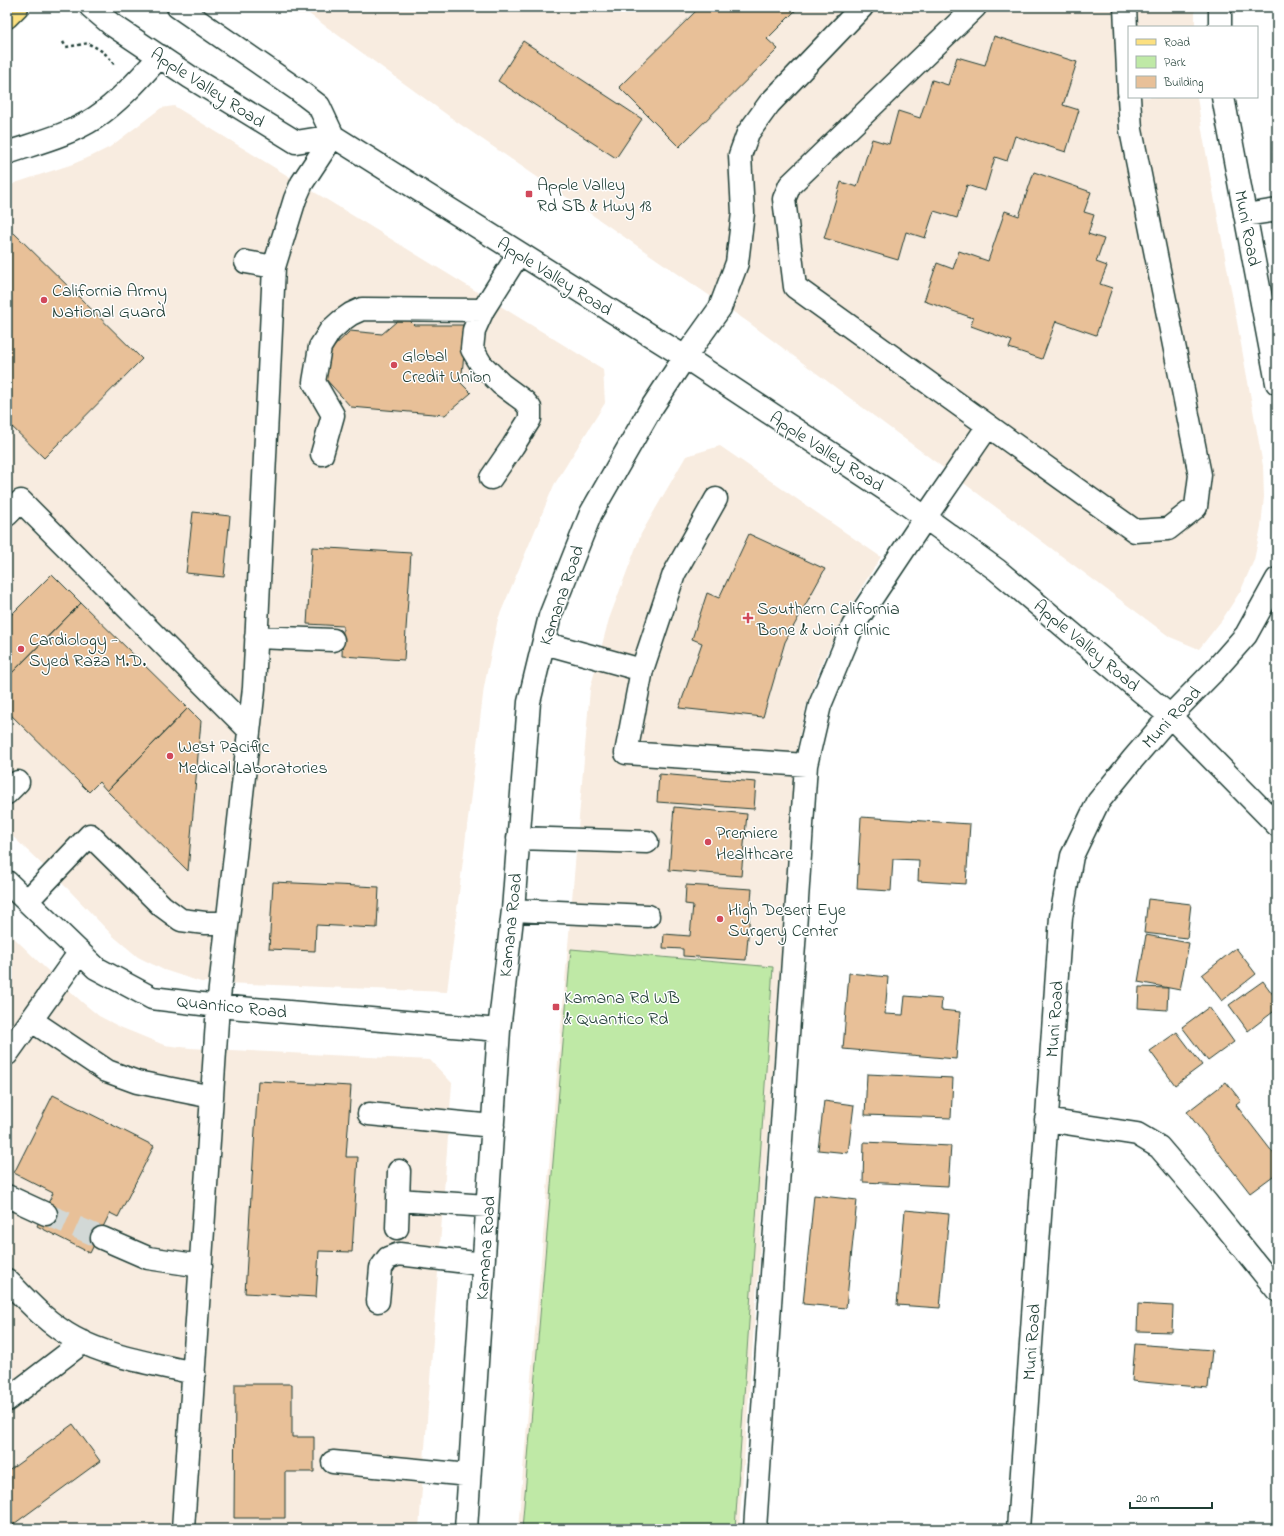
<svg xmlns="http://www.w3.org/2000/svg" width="1284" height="1536" font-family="'Indie Flower',sans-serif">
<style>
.built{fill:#f8ece0}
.green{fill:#bfe9a6;stroke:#6f936d}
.building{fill:#e8c098;stroke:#1f3d34}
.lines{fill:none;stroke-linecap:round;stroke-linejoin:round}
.minor-tunnel{stroke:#d2d8d6;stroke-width:22;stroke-dasharray:22 11;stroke-linecap:butt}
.minor-casing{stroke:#1f3d34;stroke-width:25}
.major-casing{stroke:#1f3d34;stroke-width:25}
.path{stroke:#1f3d34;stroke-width:2.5;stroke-dasharray:3 3;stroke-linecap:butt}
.minor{stroke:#fff;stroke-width:22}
.major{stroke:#fce080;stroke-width:22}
.poi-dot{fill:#d1495b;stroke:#fff;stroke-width:1.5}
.labels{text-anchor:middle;stroke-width:3;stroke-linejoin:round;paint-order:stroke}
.street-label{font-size:18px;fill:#1f3d34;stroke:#fff}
.poi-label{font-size:18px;fill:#1f3d34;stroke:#fff;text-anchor:start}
</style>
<rect width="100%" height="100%" fill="#fff"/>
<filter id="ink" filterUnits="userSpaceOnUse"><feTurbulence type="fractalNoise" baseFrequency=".025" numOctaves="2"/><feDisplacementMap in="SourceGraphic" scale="8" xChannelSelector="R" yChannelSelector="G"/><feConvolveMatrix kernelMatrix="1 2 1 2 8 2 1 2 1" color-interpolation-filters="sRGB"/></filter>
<g filter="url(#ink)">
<!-- built -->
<path class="built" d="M288 7H1195V27H1129V97H1197L1203 136 1258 437 1263 466 1264 497 1261 527 1254 560 1241 590 1222 620 1199 649 1170 637 748 322 457 122 309 14H296Z
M174 106 603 369 605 403 554 485 498 619 484 687 447 992 201 982 164 970 138 957 113 936 67 888 7 831V188L15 183 73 164 92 156 110 147 161 108Z
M720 446 881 557 860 590 823 660 806 707 797 747 739 1529H518L590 689 609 619 641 534 686 456Z
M7 931 44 967 82 1002 99 1016 120 1027 164 1045 190 1048 430 1060 452 1083 419 1529H7Z"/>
<!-- green -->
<path class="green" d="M571 949 773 967 735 1529H522Z"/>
<!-- building -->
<path class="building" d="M700 7H799L767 39 778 49 679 147 619 87Z
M994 36 1077 62 1063 105 1079 110 1066 152 1015 136 1007 161 995 157 985 191 967 185 957 218 934 211 925 238 906 232 898 260 824 238 841 182 857 187 872 139 889 144 898 111 920 118 932 80 948 85 957 57 985 65Z
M523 41 642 119 616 158 498 81Z
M1034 172 1091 192 1084 212 1094 215 1088 234 1104 239 1096 262 1107 266 1100 284 1112 288 1096 335 1056 321 1042 359 1009 348 1012 341 971 326 973 318 924 301 937 263 953 269 959 251 988 261 1005 211 1019 216Z
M14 233 142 359 44 458 7 422V241Z
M404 315 414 325H467L461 383 471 393 445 415 351 407 323 376 325 355 350 331 382 334Z
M193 512 230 516 224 577 186 573Z
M749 534 825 569 785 642 763 717 679 708 702 643 692 639 707 593 719 598Z
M312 547 411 553 404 660 342 656 343 626 307 624Z
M52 574 81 603 7 678V619Z
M81 603 188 708 107 791 99 782 89 792 7 711V678Z
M188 708 201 721 188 871 107 791Z
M659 774 756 782 754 809 657 802Z
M674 807 747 814 741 876 669 870Z
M861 817 970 824 966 884 918 881 919 860 893 859 891 891 857 889Z
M273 882 379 887 377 928 316 925 315 951 269 949Z
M686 885 752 889 746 960 683 956V949L663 948 664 934 690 936 693 905 685 904Z
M1148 899 1191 904 1187 938 1144 933Z
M1146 935 1189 943 1180 990 1138 982Z
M1236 948 1256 974 1222 1001 1202 975Z
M849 973 888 977 885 1014 903 1015 905 996 942 999 941 1010 960 1012 956 1059 843 1049Z
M1263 981 1277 1000V1009L1248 1031 1229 1005Z
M1139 987 1168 988 1167 1010 1138 1008Z
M1209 1007 1234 1042 1208 1061 1182 1027Z
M1177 1032 1202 1065 1175 1085 1150 1051Z
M867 1074 953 1078 951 1118 865 1115Z
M258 1081 351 1086 346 1157H358L352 1252 319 1251 316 1297 245 1293Z
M1226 1082 1241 1101 1236 1105 1277 1158V1173L1250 1193 1187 1112Z
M53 1095 154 1146 118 1217 110 1213 90 1253 37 1226 53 1193 14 1173Z
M824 1101 854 1105 848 1153 818 1150Z
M864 1142 951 1146 948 1186 863 1182Z
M814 1195 857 1200 846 1308 803 1304Z
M905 1210 949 1214 940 1308 897 1305Z
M1138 1304 1173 1306 1172 1332 1137 1331Z
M1135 1344 1212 1350 1208 1388 1132 1381Z
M235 1384H292V1437H314V1472H285V1518H234Z
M73 1424 100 1461 7 1529V1472Z"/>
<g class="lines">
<!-- minor-tunnel -->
<path class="minor-tunnel" d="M46 1214 102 1238"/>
<!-- minor casing -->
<g class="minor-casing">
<path id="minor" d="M91 7 111 24 190 77 296 142 333 136
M178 7 298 90 319 106 333 136 685 357 897 497 997 570 1170 716 1277 825
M975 7 790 185 784 199 795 287 1135 531 1168 529 1196 507 1200 475 1131 130 1129 97
M1125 7 1129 92
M1220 7V27
M1223 97 1277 383
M7 153C36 143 69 135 95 118 120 101 140 78 160 56
M1245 215 1277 210
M246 262 274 267
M322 454 333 415 314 382 320 347 330 331 341 321 351 314 362 309 483 310
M491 478 513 446 530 419V408L524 401 501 384 481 364 472 349 474 330 483 310 519 253
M7 515 21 501 249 730
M256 637 333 640
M544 643 642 670 674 574 716 499
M642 670 626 753 806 765
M7 793 18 782
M518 838 647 842
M7 882 96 968 152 998 218 1006 499 1030
M27 901 90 835 162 906 181 920 205 923H227
M513 910 648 916
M31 1020 107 1071 137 1082 212 1097
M7 1054 80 952
M369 1114 493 1126
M1046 1120 1137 1134 1159 1147 1206 1202 1277 1290
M399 1171 398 1200 487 1206
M7 1196 46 1214
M397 1228 398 1200
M102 1238 148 1258 201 1266
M7 1280C27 1301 48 1324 74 1338 108 1357 155 1364 194 1373
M378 1301 381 1268 388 1258 399 1254 483 1264
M7 1400 83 1342
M333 1462 469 1475
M183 1529 218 1006 254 688 274 267 295 199 302 183 333 136
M466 1529 499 1030 513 910 529 702 550 616 591 513 650 410 685 357 720 308 737 263 743 213 740 155 748 133 769 104 862 7
M755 1529 806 765 820 705 853 626 925 518 988 426
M1018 1529 1061 917 1072 856 1098 802 1133 759 1170 716 1216 669 1246 635 1277 579"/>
</g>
<!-- major casing -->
<g class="major-casing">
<path id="major" d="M7 17 17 7"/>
</g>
<!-- path -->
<path class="path" d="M63 42 66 47 89 43
M89 44C100 49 109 55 115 66"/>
<!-- minor -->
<use href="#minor" class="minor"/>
<!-- major -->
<use href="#major" class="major"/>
</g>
</g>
<!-- markers -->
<g class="poi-dot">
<rect x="525" y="190" width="8" height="8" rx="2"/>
<circle cx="44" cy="300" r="4"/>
<circle cx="394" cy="365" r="4"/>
<path d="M746 612h4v4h4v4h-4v4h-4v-4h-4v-4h4z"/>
<circle cx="21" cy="649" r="4"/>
<circle cx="170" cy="756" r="4"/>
<circle cx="708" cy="842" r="4"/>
<circle cx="720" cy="919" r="4"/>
<rect x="552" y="1003" width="8" height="8" rx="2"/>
</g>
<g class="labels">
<!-- street labels -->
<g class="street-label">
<text transform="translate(208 87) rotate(33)" y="6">Apple Valley Road</text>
<text transform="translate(1248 228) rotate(79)" y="6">Muni Road</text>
<text transform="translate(555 276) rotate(32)" y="6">Apple Valley Road</text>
<text transform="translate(827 451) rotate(33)" y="6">Apple Valley Road</text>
<text transform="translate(561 595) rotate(-71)" y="6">Kamana Road</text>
<text transform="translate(1087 645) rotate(40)" y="6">Apple Valley Road</text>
<text transform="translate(1171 717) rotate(-47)" y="6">Muni Road</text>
<text transform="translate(510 925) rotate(-84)" y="6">Kamana Road</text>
<text transform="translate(232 1006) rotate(6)" y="6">Quantico Road</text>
<text transform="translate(1054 1019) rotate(-86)" y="6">Muni Road</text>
<text transform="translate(485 1248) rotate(-86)" y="6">Kamana Road</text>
<text transform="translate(1031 1342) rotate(-86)" y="6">Muni Road</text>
</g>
<!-- poi labels -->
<g class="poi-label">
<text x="537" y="190">Apple Valley<tspan x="537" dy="21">Rd SB &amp; Hwy 18</tspan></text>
<text x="52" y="296">California Army<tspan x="52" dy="21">National Guard</tspan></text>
<text x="402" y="361">Global<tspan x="402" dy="21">Credit Union</tspan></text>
<text x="757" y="614">Southern California<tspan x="757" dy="21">Bone &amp; Joint Clinic</tspan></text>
<text x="29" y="645">Cardiology -<tspan x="29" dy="21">Syed Raza M.D.</tspan></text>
<text x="178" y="752">West Pacific<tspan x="178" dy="21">Medical Laboratories</tspan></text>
<text x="716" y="838">Premiere<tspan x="716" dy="21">Healthcare</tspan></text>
<text x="728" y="915">High Desert Eye<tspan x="728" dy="21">Surgery Center</tspan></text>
<text x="564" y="1003">Kamana Rd WB<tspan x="564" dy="21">&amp; Quantico Rd</tspan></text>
</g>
</g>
<!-- margin -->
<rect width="1284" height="1536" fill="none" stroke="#fff" stroke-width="24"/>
<rect x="12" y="12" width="1260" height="1512" fill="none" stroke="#1f3d34" stroke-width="1.5" filter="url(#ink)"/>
<!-- legend -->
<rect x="1128" y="26" width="130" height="72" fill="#ffffff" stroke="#a5b1ae"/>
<rect x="1136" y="39" width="20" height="6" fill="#fce080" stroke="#a5b1ae"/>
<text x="1164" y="46" font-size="12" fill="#1f3d34">Road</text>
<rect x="1136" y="56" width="20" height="12" fill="#bfe9a6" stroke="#a5b1ae"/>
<text x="1164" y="66" font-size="12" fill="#1f3d34">Park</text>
<rect x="1136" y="76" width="20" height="12" fill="#e8c098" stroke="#a5b1ae"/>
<text x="1164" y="86" font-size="12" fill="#1f3d34">Building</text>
<!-- scale -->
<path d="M1130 1502v6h82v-6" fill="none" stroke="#1f3d34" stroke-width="2"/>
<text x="1136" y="1502" font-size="12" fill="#1f3d34" stroke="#ffffff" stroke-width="3" paint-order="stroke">20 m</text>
</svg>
